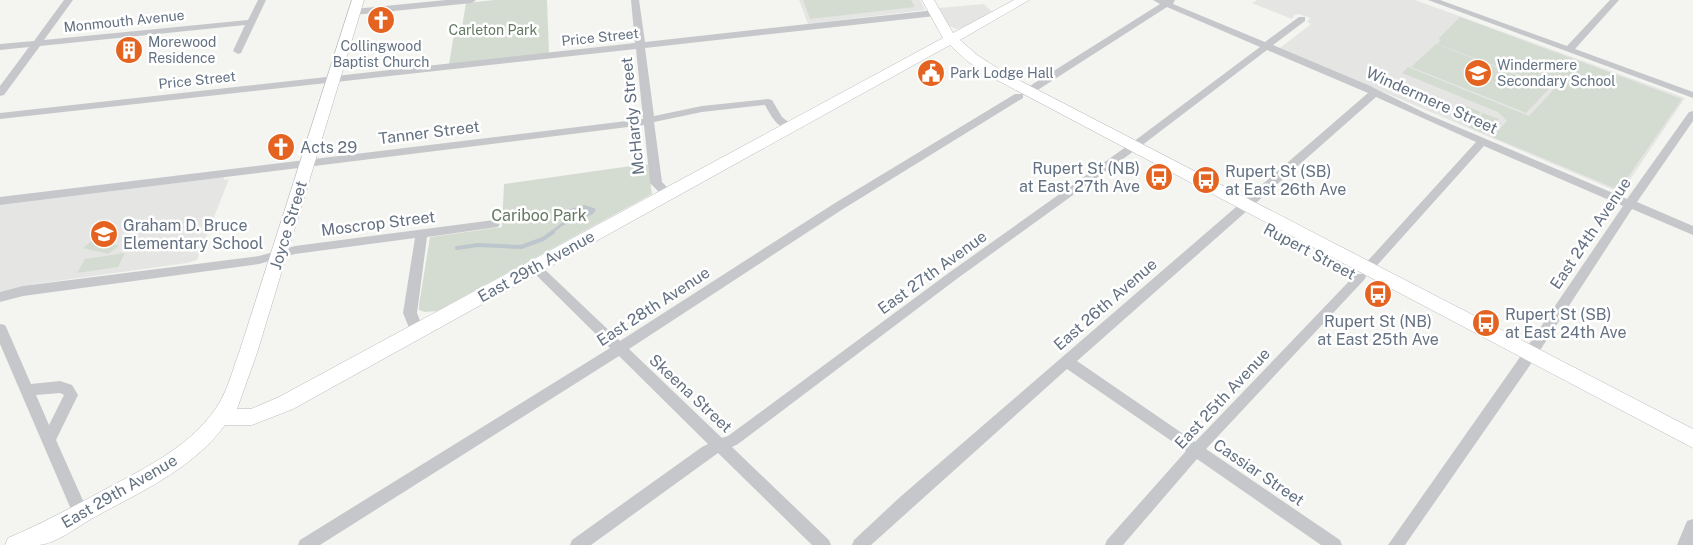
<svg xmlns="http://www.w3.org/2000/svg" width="1693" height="545" font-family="'Public Sans',sans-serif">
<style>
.built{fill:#e5e6e4}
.green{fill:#d4dcd1}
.water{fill:#bdc6cc}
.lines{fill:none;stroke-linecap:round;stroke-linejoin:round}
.stream-far1{stroke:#bdc6cc;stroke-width:2.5}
.stream{stroke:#bdc6cc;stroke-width:4}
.secondary-casing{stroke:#b7babf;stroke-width:1}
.street{fill:#c5c7cb;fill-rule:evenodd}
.secondary{fill:#fff;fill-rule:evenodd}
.labels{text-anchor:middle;stroke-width:5;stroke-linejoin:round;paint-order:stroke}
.far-street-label{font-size:14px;fill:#637182;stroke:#fff}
.far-park-label{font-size:14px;fill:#647962;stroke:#fff}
.far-poi-label{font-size:14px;fill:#637182;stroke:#fff;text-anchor:start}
.street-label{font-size:16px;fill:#637182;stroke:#fff}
.poi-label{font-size:16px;fill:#637182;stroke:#fff;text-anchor:start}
.park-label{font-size:16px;fill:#647962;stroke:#fff}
</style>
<rect width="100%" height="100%" fill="#f4f5f0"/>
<!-- built -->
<path class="built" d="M799 0H920L925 10 808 24Z
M1257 0H1415L1685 98 1621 193 1280 48 1311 24 1307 22 1310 18 1299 14 1294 15 1292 19 1252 3Z
M984 4 992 12 962 28 956 29 948 25 938 8Z
M223 177 225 180 229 179 197 260 187 263 35 284 0 292V205Z"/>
<!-- green -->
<path class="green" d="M494 0H547L549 54 449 64 454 34 461 33 466 3Z
M803 0H911L915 7 810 19Z
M1460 17 1682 99 1619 190 1492 137 1507 121 1498 112 1402 73 1408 67 1529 116 1555 88 1437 44 1441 40 1438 39Z
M1436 44 1550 88 1526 113 1411 67Z
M1467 106 1481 112 1469 124 1454 118Z
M1483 113 1499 119 1485 134 1469 127Z
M645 164 648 165 652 194 437 311 425 312 419 310V305L430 237 502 227 504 184Z
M94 239 119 246 108 254 83 248Z
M125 253 118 267 77 273 85 259Z"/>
<!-- water -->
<path class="water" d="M585 205 596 209 593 214 578 220 568 218 567 214 570 209Z"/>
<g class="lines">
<!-- stream-far1 -->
<path class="stream-far1" d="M551 233 561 225 574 219"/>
<!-- stream -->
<path class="stream" d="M457 248 478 245 521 247 543 239 553 232"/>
<!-- secondary casing -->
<g class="secondary-casing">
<path id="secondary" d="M352 0H364L257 353 237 409H251L279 397 943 38 922 0H934L953 33 1014 0H1029L960 40 977 55 1005 73 1693 429V448L995 79 967 61 950 45 293 409 252 425H225C192 470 138 493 91 519 76 528 57 543 39 545 28 545 16 545 5 545L8 538C41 524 73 507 104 490 147 467 196 444 221 400 229 386 233 368 239 353Z"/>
</g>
<!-- street -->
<path class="street" d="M64 0H73L44 40 248 20 258 0H266L241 53 238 54 233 51 245 25 40 46 4 95 0 96V86L29 47 0 50V44L34 41Z
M446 0H476L472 3 354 15 349 12 354 9Z
M631 0H639L645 42 935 10 940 13 935 16 645 48 654 116 702 106 768 99 772 100 782 117 795 127 794 129C779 132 771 116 765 105L702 112 654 122 662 182 674 194 668 198 664 197 650 183 644 125 0 205V197L643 119 636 49 0 119V113L635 43Z
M1153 0H1175L1173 4 1265 42 1299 17H1305V21L1273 45 1368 85 1427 114 1627 199 1689 112 1693 111V121L1637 202 1693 226V235L1632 209 1535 358 1405 545H1388L1525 350 1623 206 1484 146 1372 271H1364L1362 268 1364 265 1476 142 1376 97 1077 361 1195 442 1356 274H1364L1366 277 1364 280 1206 449 1340 540 1342 545H1321L1197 459 1123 545H1105L1107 540 1186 451 1067 369 871 545H852L854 540 899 498 1368 93 1267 50 1145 143 958 278 738 444 732 447 829 540 831 545H812L718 453 591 545H570L572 540 702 447 708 444 619 356 320 545H298L300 540 610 348 531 270 529 267 531 264H539L620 341 835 203 1015 94H1023V98L843 209 629 349 722 438 728 436 950 272 1137 139 1260 47 1167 7 1033 93H1025V89L1160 4Z
M1428 0H1440L1567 46 1610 0H1619L1575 49 1693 92V98Z
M494 220 500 224 498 227 427 237 417 313 424 331 422 335H412L403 313 415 238 295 254 259 264 23 296 0 302V292L23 286 259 256 295 246Z
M0 324 5 325 7 329 31 384 60 381 72 385 78 395 56 440 89 514 87 519 81 521 75 519 73 514 0 344ZM60 393 64 395 49 425 36 395Z
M1693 519V545H1677L1687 521Z"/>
<!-- secondary -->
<use href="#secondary" class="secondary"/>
</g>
<!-- icons -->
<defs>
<g id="church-disc" transform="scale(1.4375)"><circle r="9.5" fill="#e56320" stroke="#fff"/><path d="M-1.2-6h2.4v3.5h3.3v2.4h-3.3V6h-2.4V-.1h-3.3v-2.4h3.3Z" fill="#fff"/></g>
<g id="building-disc" transform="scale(1.4375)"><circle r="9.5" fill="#e56320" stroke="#fff"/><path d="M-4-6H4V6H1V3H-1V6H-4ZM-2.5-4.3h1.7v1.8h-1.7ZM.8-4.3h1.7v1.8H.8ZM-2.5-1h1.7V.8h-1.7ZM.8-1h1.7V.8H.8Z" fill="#fff"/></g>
<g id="civic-disc" transform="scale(1.4375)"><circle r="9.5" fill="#e56320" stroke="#fff"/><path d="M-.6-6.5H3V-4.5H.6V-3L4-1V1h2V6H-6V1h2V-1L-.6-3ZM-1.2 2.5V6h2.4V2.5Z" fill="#fff"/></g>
<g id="school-disc" transform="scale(1.4375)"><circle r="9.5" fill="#e56320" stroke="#fff"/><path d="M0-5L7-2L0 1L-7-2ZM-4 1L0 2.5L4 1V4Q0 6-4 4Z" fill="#fff"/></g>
<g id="bus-disc" transform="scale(1.4375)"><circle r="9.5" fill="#e56320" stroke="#fff"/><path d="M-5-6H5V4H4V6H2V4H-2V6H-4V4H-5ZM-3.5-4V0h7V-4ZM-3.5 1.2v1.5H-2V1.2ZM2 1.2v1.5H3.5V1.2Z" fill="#fff"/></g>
</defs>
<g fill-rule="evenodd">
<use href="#church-disc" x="381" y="20"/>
<use href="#building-disc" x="129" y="50"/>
<use href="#civic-disc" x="931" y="73"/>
<use href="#school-disc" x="1478" y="73"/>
<use href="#church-disc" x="281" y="147"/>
<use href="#bus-disc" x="1159" y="177"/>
<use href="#bus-disc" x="1206" y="180"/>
<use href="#school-disc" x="104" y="234"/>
<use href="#bus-disc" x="1378" y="294"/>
<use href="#bus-disc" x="1486" y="323"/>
</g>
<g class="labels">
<!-- far-street labels -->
<g class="far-street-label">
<text transform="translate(124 21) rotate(-6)" y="5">Monmouth Avenue</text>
<text transform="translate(600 37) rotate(-6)" y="5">Price Street</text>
<text transform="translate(197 80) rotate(-6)" y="5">Price Street</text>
</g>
<!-- far-park labels -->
<g class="far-park-label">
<text x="493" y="35">Carleton Park</text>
</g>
<!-- far-poi labels -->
<g class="far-poi-label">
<text x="148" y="47">Morewood<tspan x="148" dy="16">Residence</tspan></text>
<text x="381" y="51" text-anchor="middle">Collingwood<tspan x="381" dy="16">Baptist Church</tspan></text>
<text x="1497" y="70">Windermere<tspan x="1497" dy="16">Secondary School</tspan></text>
<text x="950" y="78">Park Lodge Hall</text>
</g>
<!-- street labels -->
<g class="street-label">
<text transform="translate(1432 100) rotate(24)" y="6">Windermere Street</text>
<text transform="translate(632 116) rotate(-96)" y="6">McHardy Street</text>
<text transform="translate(429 132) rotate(-7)" y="6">Tanner Street</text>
<text transform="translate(378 223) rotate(-7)" y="6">Moscrop Street</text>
<text transform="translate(288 225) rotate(-73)" y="6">Joyce Street</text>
<text transform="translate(1590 233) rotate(-56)" y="6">East 24th Avenue</text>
<text transform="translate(1310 251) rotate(28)" y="6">Rupert Street</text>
<text transform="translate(536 266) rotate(-29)" y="6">East 29th Avenue</text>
<text transform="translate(932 272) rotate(-36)" y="6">East 27th Avenue</text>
<text transform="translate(1105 304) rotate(-41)" y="6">East 26th Avenue</text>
<text transform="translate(653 306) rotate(-33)" y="6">East 28th Avenue</text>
<text transform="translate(691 393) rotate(43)" y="6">Skeena Street</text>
<text transform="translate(1222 398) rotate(-47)" y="6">East 25th Avenue</text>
<text transform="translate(1259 472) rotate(34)" y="6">Cassiar Street</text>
<text transform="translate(119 491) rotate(-30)" y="6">East 29th Avenue</text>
</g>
<!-- poi labels -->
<g class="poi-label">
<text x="300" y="153">Acts 29</text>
<text x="1140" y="174" text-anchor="end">Rupert St (NB)<tspan x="1140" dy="18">at East 27th Ave</tspan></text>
<text x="1225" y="177">Rupert St (SB)<tspan x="1225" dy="18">at East 26th Ave</tspan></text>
<text x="123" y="231">Graham D. Bruce<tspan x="123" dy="18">Elementary School</tspan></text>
<text x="1505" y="320">Rupert St (SB)<tspan x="1505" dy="18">at East 24th Ave</tspan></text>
<text x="1378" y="327" text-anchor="middle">Rupert St (NB)<tspan x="1378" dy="18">at East 25th Ave</tspan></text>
</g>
<!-- park labels -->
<g class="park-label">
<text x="539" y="221">Cariboo Park</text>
</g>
</g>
</svg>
